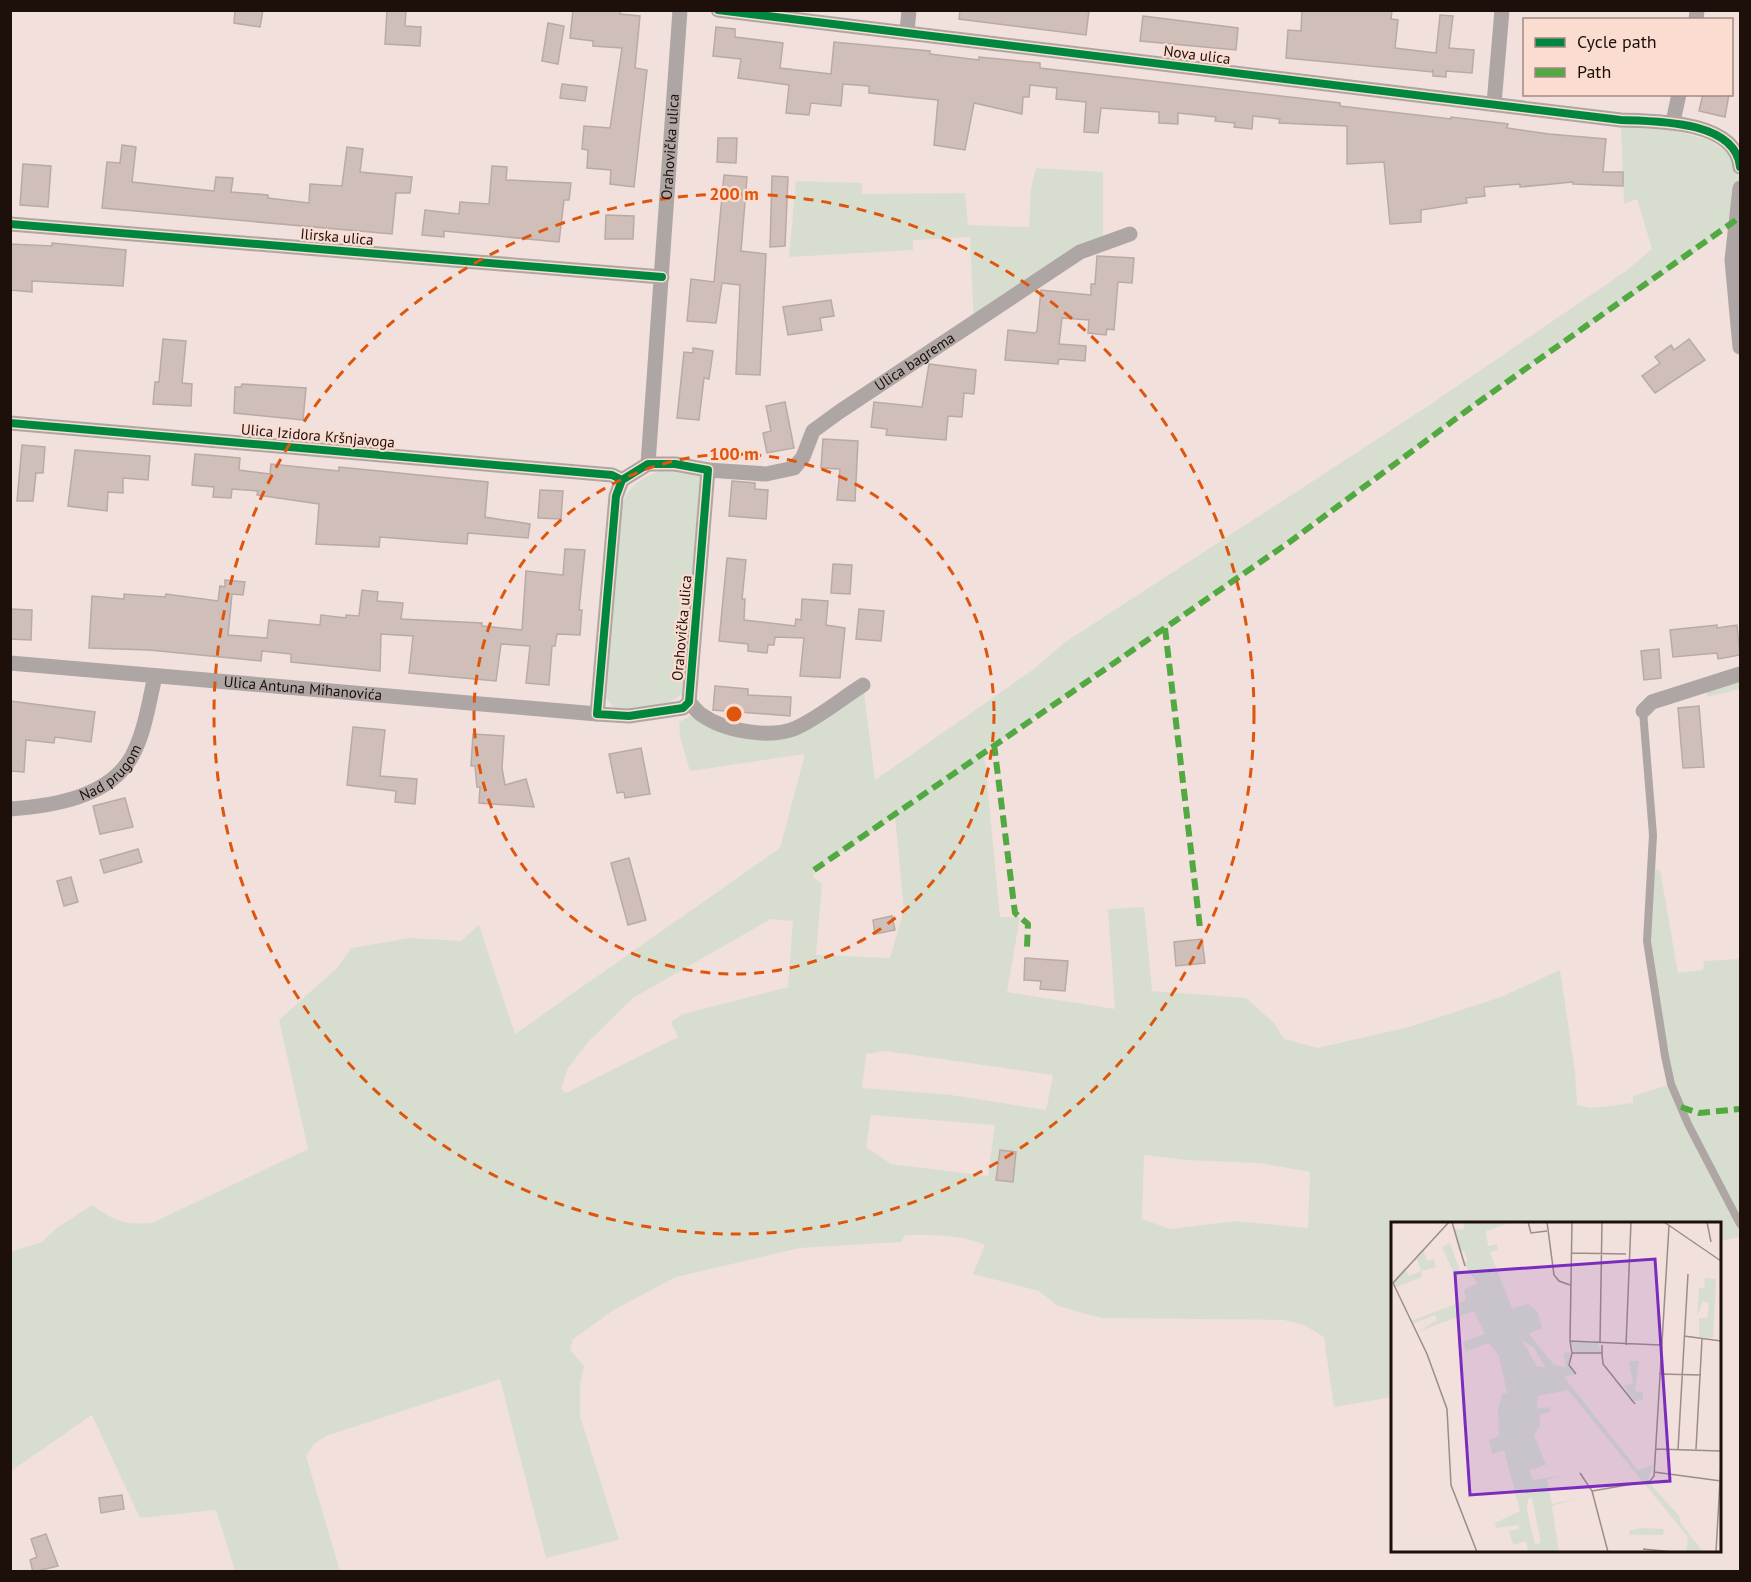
<svg xmlns="http://www.w3.org/2000/svg" width="1751" height="1582" font-family="'PT Sans',sans-serif">
<style>
.green{fill:#d8decf;fill-rule:evenodd}
.building{fill:#d0beb8;stroke:#b9aaa6;stroke-width:1.5}
.lines{fill:none;stroke-linecap:round;stroke-linejoin:round}
.lane{stroke:#aea6a4;stroke-width:8}
.street{stroke:#aea6a4;stroke-width:15}
.quiet{stroke:#52a841;stroke-width:6;stroke-dasharray:12 6;stroke-linecap:butt}
.cycleway-casing{stroke:#fbdcd1;stroke-width:11}
.cycleway{stroke:#00873e;stroke-width:8}
.ring{fill:none;stroke:#de550c;stroke-width:3;stroke-dasharray:10 8}
.labels{text-anchor:middle;stroke-width:4.5;stroke-linejoin:round;paint-order:stroke}
.street-label{font-size:15px;fill:#1d100b;stroke:#fbdcd1}
.inset-road{fill:none;stroke:#9c8d88;stroke-width:1.5}
.view{fill:#7b2cbf;fill-opacity:0.15;stroke:#7b2cbf;stroke-width:3}
.inset-edge{fill:none;stroke:#1d100b;stroke-width:3}
.centre{fill:#de550c;stroke:#fbdcd1;stroke-width:3}
.ring-label{font-size:18px;text-anchor:middle;font-weight:bold;fill:#de550c;stroke:#fbdcd1;stroke-width:4.5;stroke-linejoin:round;paint-order:stroke}
</style>
<rect width="100%" height="100%" fill="#f1e0db"/>
<!-- green -->
<path class="green" d="M1621 125 1674 131 1706 139 1723 149 1732 158 1740 181 1736 220C1653 288 1558 343 1472 407 1311 525 1151 643 984 751L1000 917H1020L1007 992 1115 1009 1108 909 1144 907 1152 991 1246 998 1274 1023 1284 1039 1318 1048 1409 1027 1501 997 1560 970 1575 1071 1577 1105 1592 1108 1633 1103V1096L1671 1084 1647 941 1652 869 1660 870 1678 973 1703 970 1704 961 1740 959V1237L1720 1241V1224H1392V1397L1334 1407 1324 1337 1304 1325 1284 1320 1101 1318 1058 1306 1039 1291 973 1274 985 1245C960 1234 932 1235 905 1235L901 1242 800 1248 676 1277 615 1309 573 1339 570 1350 584 1366 580 1385V1416L619 1540 546 1558 500 1379 326 1436 314 1444 306 1456 340 1571H235L216 1510 140 1518 92 1415 11 1471V1252L42 1242 57 1228 92 1205C115 1221 124 1225 152 1223L308 1149 279 1020 337 968 351 948 410 938 461 941 479 925 515 1034 780 848 805 754 690 771 680 737 679 722 690 716 701 715 782 732 863 685 875 780 1034 669 1064 643 1425 408 1626 271 1652 249 1637 199 1624 204ZM895 817 904 910 890 958 816 955 822 884 813 877 814 871ZM771 919 793 921 788 987 683 1014 671 1022 678 1037 566 1093 561 1089 568 1068 589 1041 633 998ZM886 1051 1053 1075 1046 1110 951 1095 862 1088 866 1054ZM871 1115 995 1125 988 1176 891 1164 866 1147ZM1144 1155 1184 1160 1260 1163 1310 1172 1308 1228 1235 1221 1170 1229 1142 1219Z
M1036 168 1103 172V244L974 323 970 237 913 240V250L789 257 796 181 862 183V194L965 193 968 225 1029 227 1031 189Z
M667 470 694 473 700 477 685 691C670 708 636 710 615 709L603 694 620 507C630 485 643 474 667 470Z
M1740 674V689L1707 697 1706 685Z"/>
<!-- building -->
<path class="building" d="M235 10H263L260 27 234 23Z
M387 10H406L405 26 421 27 420 46 385 44Z
M573 10H620V14L640 16 635 68 647 70 634 187 610 184 611 170 587 168 588 150 582 149 584 126 610 128 622 48 593 46V41L570 38Z
M960 10H1089L1086 35 959 19Z
M1302 10H1392L1391 19 1398 20 1395 48 1436 53 1440 15 1453 16 1449 48 1474 50 1472 73 1446 71V77L1433 76V69V72L1286 58 1288 30 1301 31Z
M1143 16 1238 28 1236 50 1140 41Z
M548 23 564 26 558 64 542 61Z
M716 27 735 29V37L783 43 780 68 831 74 834 42 930 51V54L979 60V57L1040 63V68L1307 99 1340 103V106L1451 119V117L1508 124 1507 128 1549 134 1606 139 1603 172H1623V186L1573 184V182L1520 187V184L1484 187 1485 196 1466 198 1467 203 1421 210V222L1390 224 1384 162 1347 164V126L1279 123 1280 119 1253 116 1252 129 1234 127 1235 123 1215 121 1216 117 1178 113V124L1159 123V112L1101 108 1098 133 1084 132 1086 102 1056 99 1057 88 1030 85 1029 97H1023L1022 114 974 103 965 150 934 145 938 100 869 93V86L843 84 841 106 811 103 809 115 786 113 789 85 738 78 741 59 713 56Z
M562 84 587 87 585 101 560 98Z
M1703 94H1729L1725 117 1699 111Z
M718 138H737L736 163 717 162Z
M122 145 136 147 132 182 214 191 216 177 233 178 231 192 268 195V198L309 203 310 184 342 186 347 147 363 149 360 172 412 177 410 193H396L392 234 102 208 107 162 120 163Z
M23 164 51 166 48 207 20 205Z
M492 166 507 167 506 180 571 183 569 200H564L559 242 444 231V237L422 235 425 210 459 214 460 202 489 204Z
M724 175 747 177 741 251 766 254 760 375 736 374 740 285 722 283 716 323 687 321 691 279 714 282Z
M772 176 788 177 785 246 770 247Z
M606 215 634 216 633 239H605Z
M52 243 126 250 123 286 32 281V292L10 290V244L52 246Z
M1097 256 1134 258 1132 283 1118 282 1114 330 1107 329 1106 335 1088 333 1089 320 1062 318 1059 344 1086 346 1085 361 1059 359 1058 364 1005 360 1008 330 1035 333 1037 331 1041 290 1091 295V284H1095Z
M831 300 834 316 820 318 822 330 788 335 783 307Z
M163 339 186 341 182 383 192 384 191 406 153 404 155 382H159Z
M1689 339 1705 360 1655 393 1642 376 1660 363 1655 357 1671 345 1674 350Z
M693 348 713 351 709 379 704 378 699 420 677 418 684 352 693 353Z
M929 364 976 370 974 394 964 393 962 417 948 416 946 440 886 435 887 429 871 427 874 402 922 407Z
M242 384 306 388 303 420 234 413 235 387H241Z
M785 402 794 448 767 453 763 433 771 431 766 406Z
M823 439 858 441 855 501 837 500 840 469 821 468Z
M22 445 45 447 43 473H36L33 501H17Z
M75 450 150 456 148 480 123 478V493L108 492 107 511 68 506Z
M195 454 240 458 239 470 270 474 271 464 339 471V467L389 472 488 482 485 517 530 524 528 538 468 533 467 544 380 537 379 547 316 544 319 504 257 495 258 491 232 489 231 498 213 497 214 487 192 485Z
M732 481 755 483V489L768 490 766 519 729 516Z
M540 490 563 491 561 519 538 518Z
M565 549 585 550 579 610H582L580 635 557 634 555 646H552L549 685 526 683 530 646 501 644 496 681 409 673 413 636 381 634 380 671 291 662V654L262 651 261 661 149 650 89 648 92 596 124 599V594L165 597 166 594 218 601 220 586 225 587V580L245 582 243 595 232 594 228 635 267 638 269 620 320 625 321 615 346 618V615L359 616 362 590 378 592 377 601 403 603 401 619 482 623V626L522 630 526 571 563 575Z
M727 558 746 560 742 599H745L744 620 795 626 796 619 801 620 802 599 828 601 826 625 845 628 840 678 800 676 804 638 775 637 774 645H768L767 653 748 651V644L719 641Z
M833 564 852 565 850 594 831 593Z
M10 609 32 610 31 640 10 639Z
M859 609 884 611 881 641 856 639Z
M1717 625V628L1737 625 1740 655 1718 659 1717 653 1673 657 1670 630Z
M1659 649 1661 678 1644 680 1641 651Z
M715 686 748 689V695L791 697 790 716 713 710Z
M10 701 95 712 91 742 55 737 54 743 26 740 24 772 10 771Z
M1699 706 1704 767 1683 768 1678 708Z
M353 727 385 730 380 776 417 779 415 804 395 802 396 791 347 785Z
M473 734 504 736 502 768 505 785 526 779 534 807 479 803 480 787H477L475 766H471Z
M641 748 650 794 625 798 624 792 617 793 609 754Z
M125 798 133 827 100 834 93 806Z
M138 849 142 862 104 873 100 860Z
M629 858 646 920 628 925 611 863Z
M71 877 78 902 64 906 57 881Z
M892 916 895 930 875 934 873 920Z
M1202 939 1205 963 1176 966 1174 942Z
M1025 958 1068 961 1065 991 1040 989 1041 981 1024 980Z
M1000 1150 1016 1152 1013 1182 996 1180Z
M122 1495 124 1509 101 1513 99 1498Z
M46 1534 58 1566 33 1572 30 1560 37 1557 31 1539Z"/>
<g class="lines">
<!-- lane -->
<path class="lane" d="M1643 711 1653 835 1647 941 1665 1056 1671 1084 1688 1124 1740 1224"/>
<!-- street -->
<g class="street">
<path d="M718 10 1621 120C1654 121 1736 120 1740 167"/>
<path d="M1696 20 1697 10"/>
<path d="M907 32 909 10"/>
<path d="M1494 104 1502 10"/>
<path d="M1673 122 1679 94"/>
<path d="M1740 188 1732 260 1740 347"/>
<path d="M10 224 662 277"/>
<path d="M10 423 612 475 622 480"/>
<path d="M648 464H675L708 470 689 702 683 708 629 716 597 714 616 496 622 480Z"/>
<path id="s1" d="M648 464 680 10"/>
<path id="s2" d="M708 470 766 474 794 468 803 457 813 431 839 412 1080 252 1130 234"/>
<path id="s3" d="M10 663 597 714"/>
<path d="M689 702C693 706 697 712 702 715 724 731 771 739 796 728 820 717 841 699 863 685"/>
<path d="M1643 711 1652 702 1740 674"/>
<path id="s4" d="M10 809C53 806 110 797 132 756 145 732 149 702 155 676"/>
</g>
<!-- quiet -->
<path class="quiet" d="M1165 628 1200 928
M994 744 1015 913 1028 924 1027 947
M814 870 1291 541 1473 406 1736 220
M1681 1107 1699 1113 1740 1109"/>
<!-- cycleway casing -->
<g class="cycleway-casing">
<path id="cycleway" d="M718 10 1621 120C1654 121 1736 120 1740 167
M10 224 662 277
M10 423 612 475 622 480
M648 464H675L708 470 689 702 683 708 629 716 597 714 616 496 622 480Z"/>
</g>
<!-- cycleway -->
<use href="#cycleway" class="cycleway"/>
</g>
<!-- distance rings -->
<g class="ring">
<circle cx="734" cy="714" r="260"/>
<circle cx="734" cy="714" r="520"/>
</g>
<g class="labels">
<!-- street labels -->
<g class="street-label">
<text transform="translate(1197 55) rotate(7)" y="5">Nova ulica</text>
<text dy="5" stroke="none"><textPath href="#s1" startOffset="318">Orahovička ulica</textPath></text>
<text transform="translate(337 237) rotate(5)" y="5">Ilirska ulica</text>
<text dy="5" stroke="none"><textPath href="#s2" startOffset="252">Ulica bagrema</textPath></text>
<text transform="translate(318 436) rotate(5)" y="5">Ulica Izidora Kršnjavoga</text>
<text transform="translate(682 628) rotate(-85)" y="5">Orahovička ulica</text>
<text dy="5" stroke="none"><textPath href="#s3" startOffset="294">Ulica Antuna Mihanovića</textPath></text>
<text dy="5" stroke="none"><textPath href="#s4" startOffset="111">Nad prugom</textPath></text>
</g>
</g>
<!-- overview -->
<g transform="translate(1391 1222)">
<rect width="330" height="330" fill="#f1e0db"/>
<path d="M74 0H121L95 9 97 24 106 22 107 27 99 31 121 86 137 82 147 90 151 106 138 112 163 143 175 145 172 131 179 130 178 143 185 152 173 155 247 248 262 243 257 259 289 295V300L312 330 295 329 297 315 177 168 147 174 146 187 159 185V190L149 192V204L143 213 155 243 138 248 142 258 169 254 156 258 161 282 187 276 161 284 168 330H137L135 319 122 323 118 309 128 307V303L105 306 104 301 129 289 113 228 101 232 98 218 108 214 107 188 111 172 116 171 108 134 98 121 75 129 72 120 94 112 83 89 26 110 46 98 44 93 22 102 20 99 75 78 73 68 86 61 72 41 77 39 73 29 68 30 62 7 72 8ZM131 118 143 126 154 145H146ZM141 276 150 321 144 322 136 289 137 277ZM59 21 69 49 63 52 51 25ZM32 27 36 39 43 37 45 45 30 49 31 55 3 66 2 59 14 45 18 54 30 49 25 34ZM314 56 325 57 322 116 308 115V96H316L317 90 318 81 312 79 306 95 308 66H313ZM180 120 207 121 210 130H183ZM238 139H248L244 169 252 170V178L243 179 232 163 242 162ZM250 306 273 307 272 313H239L238 309Z" fill="#d8decf" fill-rule="evenodd"/>
<path class="inset-road" d="M58 0 2 61 36 132 56 187 60 263 86 330M61 0 74 44M137 0 140 11 156 9M156 0 163 53 168 59 179 63M273 0 330 39M316 0 320 20M180 31 235 32M293 114 330 119M179 118 181 0M209 120 211 0M211 123V131H181L179 119 269 123M235 123 240 0M181 131 178 143 185 152M211 131 212 142 244 182M268 152 310 153M264 227 330 229M305 227 311 117M287 228 297 52M263 250 330 259M189 251 201 269M252 327 282 330M217 330 201 269 259 259 263 254 278 4M325 330 330 241"/>
<path class="view" d="M264 37 279 259 79 273 64 51Z"/>
<rect width="330" height="330" class="inset-edge"/>
</g>
<circle cx="734" cy="714" r="9" class="centre"/>
<g class="ring-label">
<text x="734" y="200">200 m</text>
<text x="734" y="460">100 m</text>
</g>
<!-- border -->
<rect width="1751" height="1582" fill="none" stroke="#1d100b" stroke-width="24"/>
<!-- legend -->
<rect x="1523" y="18" width="210" height="78" fill="#fbdcd1" stroke="#a28a82" stroke-width="1.5"/>
<rect x="1535" y="38" width="30" height="9" fill="#00873e" stroke="#a28a82" stroke-width="1.5"/>
<text x="1577" y="48" font-size="18" fill="#1d100b">Cycle path</text>
<rect x="1535" y="68" width="30" height="9" fill="#52a841" stroke="#a28a82" stroke-width="1.5"/>
<text x="1577" y="78" font-size="18" fill="#1d100b">Path</text>
</svg>
